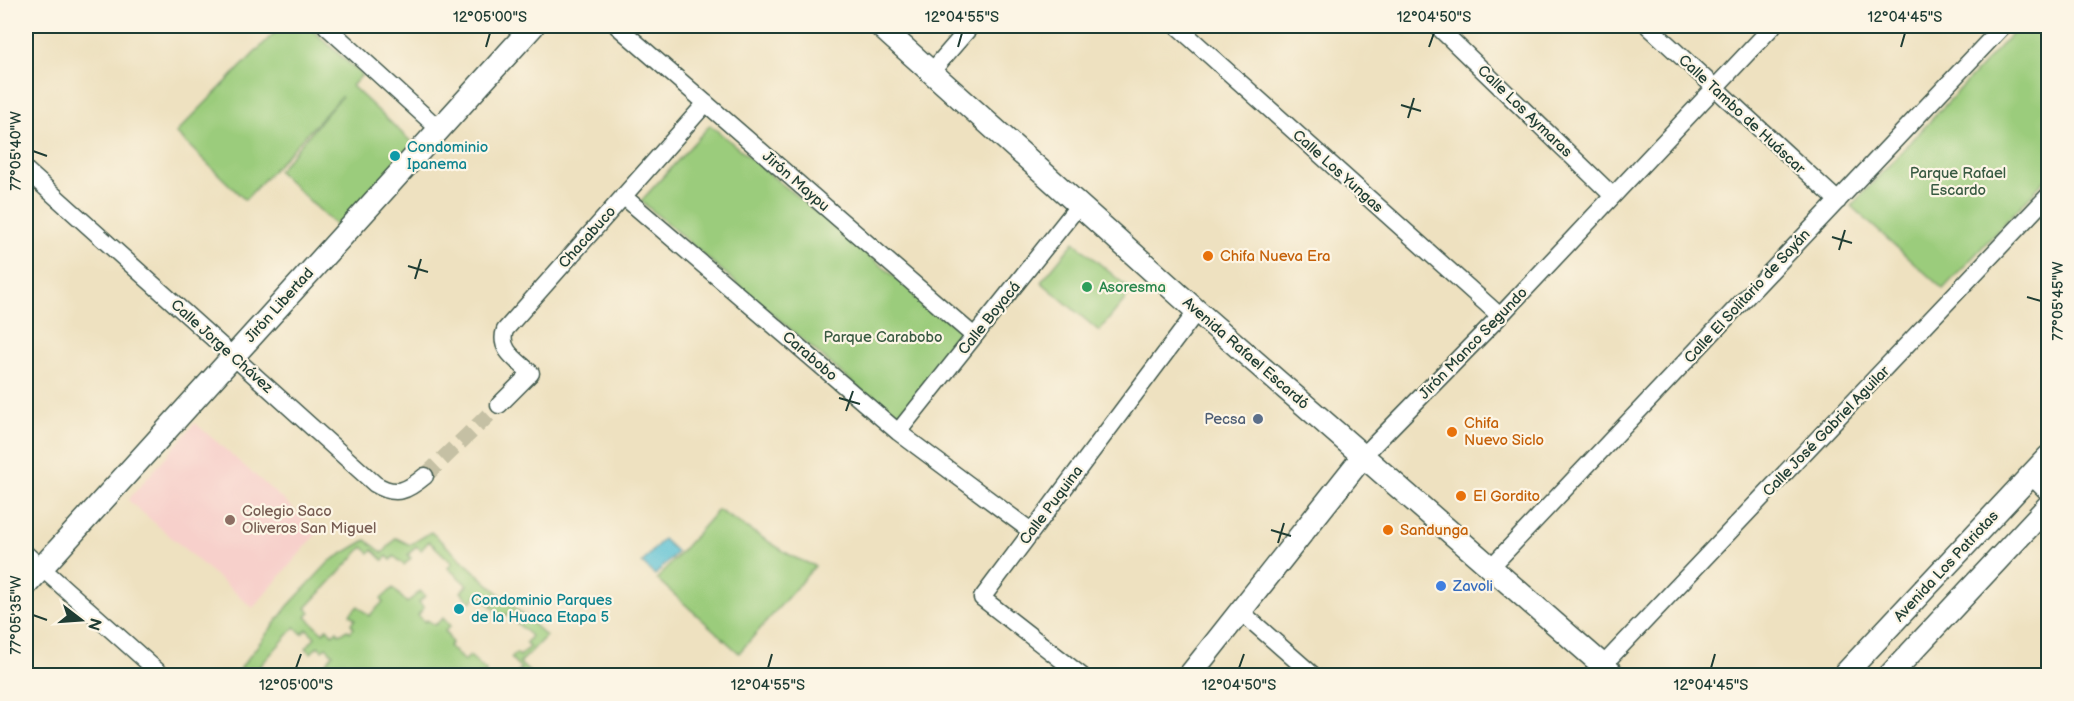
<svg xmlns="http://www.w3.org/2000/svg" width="2074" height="701" font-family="'Balsamiq Sans',sans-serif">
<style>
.built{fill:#f7d0cb}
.green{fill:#9bcc7b;stroke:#5d8458;stroke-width:1.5}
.water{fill:#57bfd3;stroke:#3b7e84;stroke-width:1.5}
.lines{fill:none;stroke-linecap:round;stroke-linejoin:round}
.street-tunnel{stroke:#c5c0a4;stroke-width:16;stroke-dasharray:16 8;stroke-linecap:butt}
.street-casing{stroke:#3e5649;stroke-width:19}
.secondary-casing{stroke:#3e5649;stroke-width:25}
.street{stroke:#fff;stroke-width:16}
.secondary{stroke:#fff;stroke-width:22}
.ticks{fill:none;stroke:#1f3d34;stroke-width:2}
.culture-dot{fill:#0f9aa8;stroke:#fcf5e5;stroke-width:2}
.food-dot{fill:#e8710a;stroke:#fcf5e5;stroke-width:2}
.leisure-dot{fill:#2e9e5b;stroke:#fcf5e5;stroke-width:2}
.service-dot{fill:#5c6f8a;stroke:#fcf5e5;stroke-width:2}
.education-dot{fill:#8d6e63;stroke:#fcf5e5;stroke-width:2}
.shop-dot{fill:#3f7fe0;stroke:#fcf5e5;stroke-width:2}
.labels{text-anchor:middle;stroke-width:4.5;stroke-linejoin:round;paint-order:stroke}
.street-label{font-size:15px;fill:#1f3d34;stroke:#fcf5e5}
.culture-label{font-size:15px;fill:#0d838f;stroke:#fcf5e5;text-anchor:start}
.park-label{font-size:15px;fill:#385a42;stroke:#fcf5e5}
.food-label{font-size:15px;fill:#c56008;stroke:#fcf5e5;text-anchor:start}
.leisure-label{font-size:15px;fill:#27864d;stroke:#fcf5e5;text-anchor:start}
.service-label{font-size:15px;fill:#4e5e75;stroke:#fcf5e5;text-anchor:end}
.education-label{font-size:15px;fill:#785e54;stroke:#fcf5e5;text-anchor:start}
.shop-label{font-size:15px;fill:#366cbe;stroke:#fcf5e5;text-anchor:start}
.neatline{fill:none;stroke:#1f3d34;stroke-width:2}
.ticks-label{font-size:15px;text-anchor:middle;fill:#1f3d34}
</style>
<rect width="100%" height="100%" fill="#fcf5e5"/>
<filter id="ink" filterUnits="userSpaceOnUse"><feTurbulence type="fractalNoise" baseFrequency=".0167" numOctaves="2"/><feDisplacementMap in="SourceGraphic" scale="12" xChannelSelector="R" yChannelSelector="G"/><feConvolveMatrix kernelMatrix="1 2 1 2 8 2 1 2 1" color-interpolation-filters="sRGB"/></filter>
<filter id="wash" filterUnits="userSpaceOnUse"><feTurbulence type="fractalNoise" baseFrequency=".008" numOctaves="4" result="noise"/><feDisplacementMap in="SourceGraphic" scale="24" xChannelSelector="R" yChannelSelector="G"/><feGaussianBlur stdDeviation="1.35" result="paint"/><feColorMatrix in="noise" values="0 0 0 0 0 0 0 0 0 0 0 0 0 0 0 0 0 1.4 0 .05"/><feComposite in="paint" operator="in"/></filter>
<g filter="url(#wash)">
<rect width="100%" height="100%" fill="#eee1c0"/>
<!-- built -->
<path class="built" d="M195 423 319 531 253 608 128 500Z"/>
<!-- green -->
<path class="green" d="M281 26H308L362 75 352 86 420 150 344 233 278 171 342 96 245 200 176 133Z
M2019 26H2048V177L1943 289 1851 206Z
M710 125 966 335 896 420 641 201Z
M1074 242 1132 291 1099 331 1041 282Z
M718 510 793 557 815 566 739 653 657 579Z
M431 532 546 636 520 663 532 675H519L517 673 521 669 511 658 516 653 520 656 529 647 526 643 531 636 507 614 503 617 478 594 471 602 461 592 467 585 448 568 452 563 429 541 421 550 416 546 408 555 411 558 404 565 394 556 391 560 387 556 383 560 373 550 370 553 363 547 306 608 310 612 306 617 323 633 327 628 333 635 337 631 339 634 348 630 350 632 354 628 351 624 355 619 350 614 358 606 369 616 383 602 381 599 393 588 407 603 420 591 425 596 419 602 424 608 418 615 425 622 427 620 435 625 443 618 450 626 445 631 452 643 449 646 464 661 470 656 486 671 485 675H316L333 654 326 647 322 650 318 646 311 653 306 648 315 637 307 629 302 634 295 627 252 675H235L288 606 330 561 366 540 383 553 396 538 410 545Z"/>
<!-- water -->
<path class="water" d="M663 539 677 552 655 575 642 563Z"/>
</g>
<g filter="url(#ink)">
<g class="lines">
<!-- street-tunnel -->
<path class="street-tunnel" d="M425 476 499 405"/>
<!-- street casing -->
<g class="street-casing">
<path id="street" d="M326 26 439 129
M617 26 974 336
M1177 26 1500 316
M1437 26 1613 196
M1648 26 1838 201
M932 71 971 26
M26 170 375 484C396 497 407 491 425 476
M623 196 898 432 1031 531
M499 405 531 373C517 360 498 350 505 330L706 103
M898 432 1079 205
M1364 455 1500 316 1773 26
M2031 476 2048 493
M26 554 163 676
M1491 567 2003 26
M1239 610 1314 676
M1603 665 2048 196
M1082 676 982 598 1197 311"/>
</g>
<!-- secondary casing -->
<g class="secondary-casing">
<path id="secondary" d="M880 26 1197 311 1615 676
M26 585 533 26
M1189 676 1364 455
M1843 676 2048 457
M1889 676 2048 506"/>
</g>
<!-- street -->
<use href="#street" class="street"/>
<!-- secondary -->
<use href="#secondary" class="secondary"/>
</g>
</g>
<!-- ticks -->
<path class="ticks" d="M486 47 490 33M958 47 962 33M1429 47 1434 33M1901 47 1905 33M1401 105 1421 111M1408 118 1414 98M33 151 47 156M1832 237 1852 243M1839 250 1845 230M408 266 428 272M415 279 421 259M2027 297 2041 301M839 398 860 404M846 411 853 391M1271 530 1291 536M1278 543 1284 523M33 615 47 620M296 668 301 654M768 668 772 654M1239 668 1244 654M1711 668 1715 654"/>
<!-- markers -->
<g class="culture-dot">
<circle cx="395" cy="156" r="6"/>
<circle cx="459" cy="609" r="6"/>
</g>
<g class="food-dot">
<circle cx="1208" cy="256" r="6"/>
<circle cx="1452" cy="432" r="6"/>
<circle cx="1461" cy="496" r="6"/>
<circle cx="1388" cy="530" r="6"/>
</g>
<circle class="leisure-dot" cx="1087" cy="287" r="6"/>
<circle class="service-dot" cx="1258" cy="419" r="6"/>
<circle class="education-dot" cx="230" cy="520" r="6"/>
<circle class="shop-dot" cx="1441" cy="586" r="6"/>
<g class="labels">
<!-- street labels -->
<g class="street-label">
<text transform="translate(1525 111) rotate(44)" y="5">Calle Los Aymaras</text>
<text transform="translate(1742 114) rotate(43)" y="5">Calle Tambo de Huáscar</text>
<text transform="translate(1338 171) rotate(42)" y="5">Calle Los Yungas</text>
<text transform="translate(796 181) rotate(41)" y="5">Jirón Maypu</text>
<text transform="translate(587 237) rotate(-48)" y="5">Chacabuco</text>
<text transform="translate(1747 296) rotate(-47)" y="5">Calle El Solitario de Sayán</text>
<text transform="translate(279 305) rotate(-48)" y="5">Jirón Libertad</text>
<text transform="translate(989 318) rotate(-51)" y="5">Calle Boyacá</text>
<text transform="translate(1473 343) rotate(-46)" y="5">Jirón Manco Segundo</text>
<text transform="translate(222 346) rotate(42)" y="5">Calle Jorge Chávez</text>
<text transform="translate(1246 353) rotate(41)" y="5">Avenida Rafael Escardó</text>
<text transform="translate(810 356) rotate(41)" y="5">Carabobo</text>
<text transform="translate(1826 431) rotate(-46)" y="5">Calle José Gabriel Aguilar</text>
<text transform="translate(1051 505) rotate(-53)" y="5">Calle Puquina</text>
<text transform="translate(1946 566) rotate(-47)" y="5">Avenida Los Patriotas</text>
</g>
<!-- culture labels -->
<g class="culture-label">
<text x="407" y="152">Condominio<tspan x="407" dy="17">Ipanema</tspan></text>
<text x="471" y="605">Condominio Parques<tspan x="471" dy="17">de la Huaca Etapa 5</tspan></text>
</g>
<!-- park labels -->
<g class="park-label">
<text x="1958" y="178">Parque Rafael<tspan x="1958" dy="17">Escardo</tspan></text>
<text x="883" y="342">Parque Carabobo</text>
</g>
<!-- food labels -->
<g class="food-label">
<text x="1220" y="261">Chifa Nueva Era</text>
<text x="1464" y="428">Chifa<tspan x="1464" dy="17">Nuevo Siclo</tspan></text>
<text x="1473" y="501">El Gordito</text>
<text x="1400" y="535">Sandunga</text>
</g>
<!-- leisure labels -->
<g class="leisure-label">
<text x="1099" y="292">Asoresma</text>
</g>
<!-- service labels -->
<g class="service-label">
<text x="1246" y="424">Pecsa</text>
</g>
<!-- education labels -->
<g class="education-label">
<text x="242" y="516">Colegio Saco<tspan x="242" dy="17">Oliveros San Miguel</tspan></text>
</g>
<!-- shop labels -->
<g class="shop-label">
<text x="1453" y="591">Zavoli</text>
</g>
</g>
<!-- margin -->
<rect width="2074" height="701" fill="none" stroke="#fcf5e5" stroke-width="66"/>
<!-- north arrow -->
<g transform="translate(81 620) rotate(107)" stroke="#fcf5e5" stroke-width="4.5" paint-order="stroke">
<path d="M0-4.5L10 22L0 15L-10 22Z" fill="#1f3d34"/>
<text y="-9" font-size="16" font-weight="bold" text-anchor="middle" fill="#1f3d34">N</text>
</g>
<rect x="33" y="33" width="2008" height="635" class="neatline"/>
<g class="ticks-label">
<text x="490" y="22">12°05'00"S</text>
<text x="962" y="22">12°04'55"S</text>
<text x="1434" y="22">12°04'50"S</text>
<text x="1905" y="22">12°04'45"S</text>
<text transform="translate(16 151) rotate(-90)" y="5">77°05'40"W</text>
<text transform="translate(2058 301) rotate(-90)" y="5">77°05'45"W</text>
<text transform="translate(16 615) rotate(-90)" y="5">77°05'35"W</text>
<text x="296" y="690">12°05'00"S</text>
<text x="768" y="690">12°04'55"S</text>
<text x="1239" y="690">12°04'50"S</text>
<text x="1711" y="690">12°04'45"S</text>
</g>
</svg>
